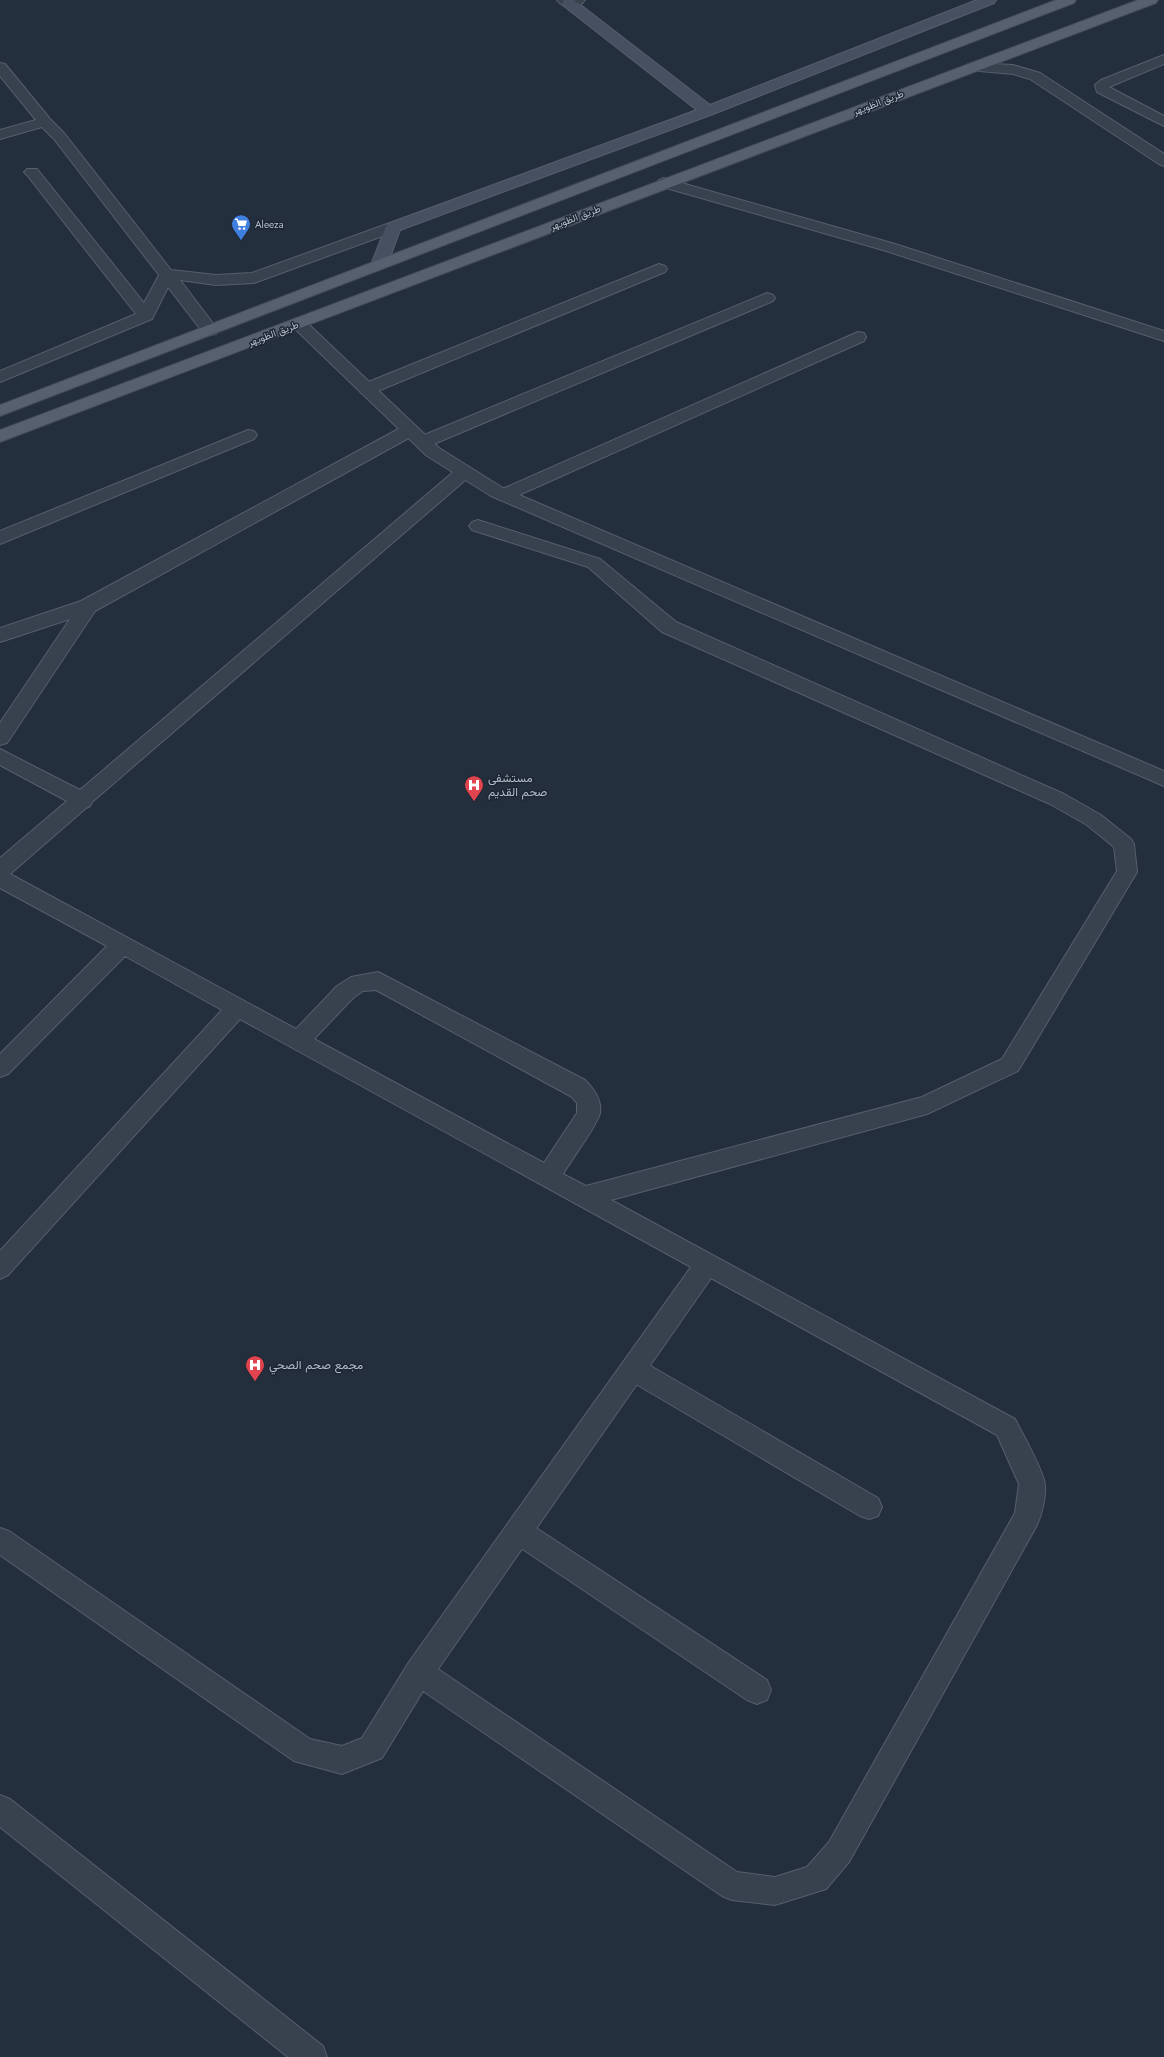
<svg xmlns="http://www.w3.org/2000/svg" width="1164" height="2057" font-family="Jost,Vazirmatn,sans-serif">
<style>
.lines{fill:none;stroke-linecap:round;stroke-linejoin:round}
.lane-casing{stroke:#565f6c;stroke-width:2}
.street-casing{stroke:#565f6c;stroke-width:2}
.secondary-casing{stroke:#565f6c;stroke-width:2}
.primary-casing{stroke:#414a57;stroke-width:2}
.lane{fill:#38414e;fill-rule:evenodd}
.street{fill:#38414e;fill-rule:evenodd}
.secondary{fill:#465061;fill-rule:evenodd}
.primary{fill:#56606e;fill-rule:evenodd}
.labels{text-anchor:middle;stroke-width:3;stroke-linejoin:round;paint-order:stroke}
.far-street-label{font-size:10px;fill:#b4bcc9;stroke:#1d2633}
.far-poi-label{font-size:10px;fill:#b4bcc9;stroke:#1d2633;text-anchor:start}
.poi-label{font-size:12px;fill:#b4bcc9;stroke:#1d2633;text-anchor:start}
</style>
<rect width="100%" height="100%" fill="#242f3e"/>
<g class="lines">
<!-- lane casing -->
<g class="lane-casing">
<path id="lane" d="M1164 55V64L1109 87 1164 116V126L1097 92 1095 85 1101 80Z
M973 63 1013 65 1040 73 1164 154V166L1159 164 1030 79 1013 74 968 70 966 67 968 64Z
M664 178 895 244 1164 331V341L883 250 659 186 656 183 659 180Z
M659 264 665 266 667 269 665 272 373 393 367 394 361 393 359 389 361 385Z
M767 293 773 295 775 298 773 301 429 446 423 448 417 446 414 442 417 438Z
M858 332 864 333 866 337 864 341 510 499 504 501 498 499 495 495 498 491Z
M410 425 416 426 419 430 416 434 95 611 7 743 0 745V723L70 619 0 642V628L81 601 404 426Z
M248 430 254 431 257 435 254 439 0 544V531Z
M464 466 470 468 473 472 470 476 92 802 90 806 86 808 10 874 296 1029 337 986 351 977 378 972 585 1080C594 1089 602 1100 600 1113 597 1126 571 1160 563 1174L586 1186 922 1097 1002 1059 1117 871 1114 847 1087 825 1050 804 662 632 588 567 472 530 469 526 472 522 478 520 600 559 676 622 1064 794 1101 815 1131 839 1134 844 1137 872 1018 1071 927 1114 611 1200 1015 1419C1022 1433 1044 1471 1045 1485 1046 1497 1042 1514 1037 1525L849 1862 826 1889 775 1905 732 1900 722 1896 423 1691 382 1758 342 1774 294 1761 0 1555V1528L9 1531 310 1739 342 1746 362 1738 409 1662 691 1267 240 1019 8 1275 0 1279V1251L222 1010 125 956 8 1074 0 1077V1054L107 946 0 888V858L67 801 0 765V749L80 790 458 468ZM376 990 572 1097 577 1103V1113L544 1163 314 1039 353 998 363 991ZM711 1278 997 1435 1019 1484 1015 1513 829 1842 807 1867 775 1877 737 1872 438 1669Z"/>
</g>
<!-- street casing -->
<g class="street-casing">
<path id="street" d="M557 0H585C579 9 563 9 557 0Z
M0 63 5 64 50 119 64 133 171 270 216 275 252 273 387 224H399L401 227 399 230 254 283 216 285 180 280 218 330 216 334 210 335 204 334 168 287 152 319 0 382V371L136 314 27 175 24 172 27 169H37L144 303 159 275 54 139 42 127 0 139V130L36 120 0 76Z
M298 318 304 320 439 448 503 488 1164 771V786L491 496 427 456 292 326 290 323 292 320Z
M633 1358 642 1361 878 1498 882 1507 878 1516 869 1519 860 1516 624 1377 621 1369 624 1361Z
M518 1519 527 1522 767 1680 771 1690 767 1700 757 1704 747 1700 509 1540 505 1531 509 1522Z
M0 1795 10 1799 323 2046 327 2057H288L0 1827Z"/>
</g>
<!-- secondary casing -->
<g class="secondary-casing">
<path id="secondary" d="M564 0H574L710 105 977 0H996L994 3 713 114 400 230 387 265 385 268H373L371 265 387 224 697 110 564 6 562 3Z"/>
</g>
<!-- primary casing -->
<g class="primary-casing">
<path id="primary" d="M1056 0H1076L1074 3 0 416V405Z
M1138 0H1158L1156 3 0 442V430Z"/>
</g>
<!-- lane -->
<use href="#lane" class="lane"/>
<!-- street -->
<use href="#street" class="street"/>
<!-- secondary -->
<use href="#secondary" class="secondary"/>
<!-- primary -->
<use href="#primary" class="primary"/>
</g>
<!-- icons -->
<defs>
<g id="supermarket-pin" transform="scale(1)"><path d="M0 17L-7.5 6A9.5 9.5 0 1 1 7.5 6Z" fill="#3f7fe0" stroke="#1d2633"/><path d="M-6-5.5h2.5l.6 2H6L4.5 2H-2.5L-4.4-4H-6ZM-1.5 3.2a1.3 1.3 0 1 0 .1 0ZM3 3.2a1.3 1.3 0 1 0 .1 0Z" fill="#fff"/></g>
<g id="hospital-pin" transform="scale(1)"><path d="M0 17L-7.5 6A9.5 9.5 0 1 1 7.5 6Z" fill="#e0444e" stroke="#1d2633"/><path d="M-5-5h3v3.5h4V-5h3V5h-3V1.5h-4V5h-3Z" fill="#fff"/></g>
</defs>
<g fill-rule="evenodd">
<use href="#supermarket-pin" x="241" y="224"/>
<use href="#hospital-pin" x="474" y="785"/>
<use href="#hospital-pin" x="255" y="1365"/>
</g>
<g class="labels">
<!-- far-street labels -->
<g class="far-street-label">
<text transform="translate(878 102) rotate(-21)" y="4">طريق الظويهر</text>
<text transform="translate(575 217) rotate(-21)" y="4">طريق الظويهر</text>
<text transform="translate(273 333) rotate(-21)" y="4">طريق الظويهر</text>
</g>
<!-- far-poi labels -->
<g class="far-poi-label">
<text x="255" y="228">Aleeza</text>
</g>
<!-- poi labels -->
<g class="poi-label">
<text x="488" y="782">مستشفى<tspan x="488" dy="14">صحم القديم</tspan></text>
<text x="269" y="1369">مجمع صحم الصحي</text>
</g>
</g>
</svg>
